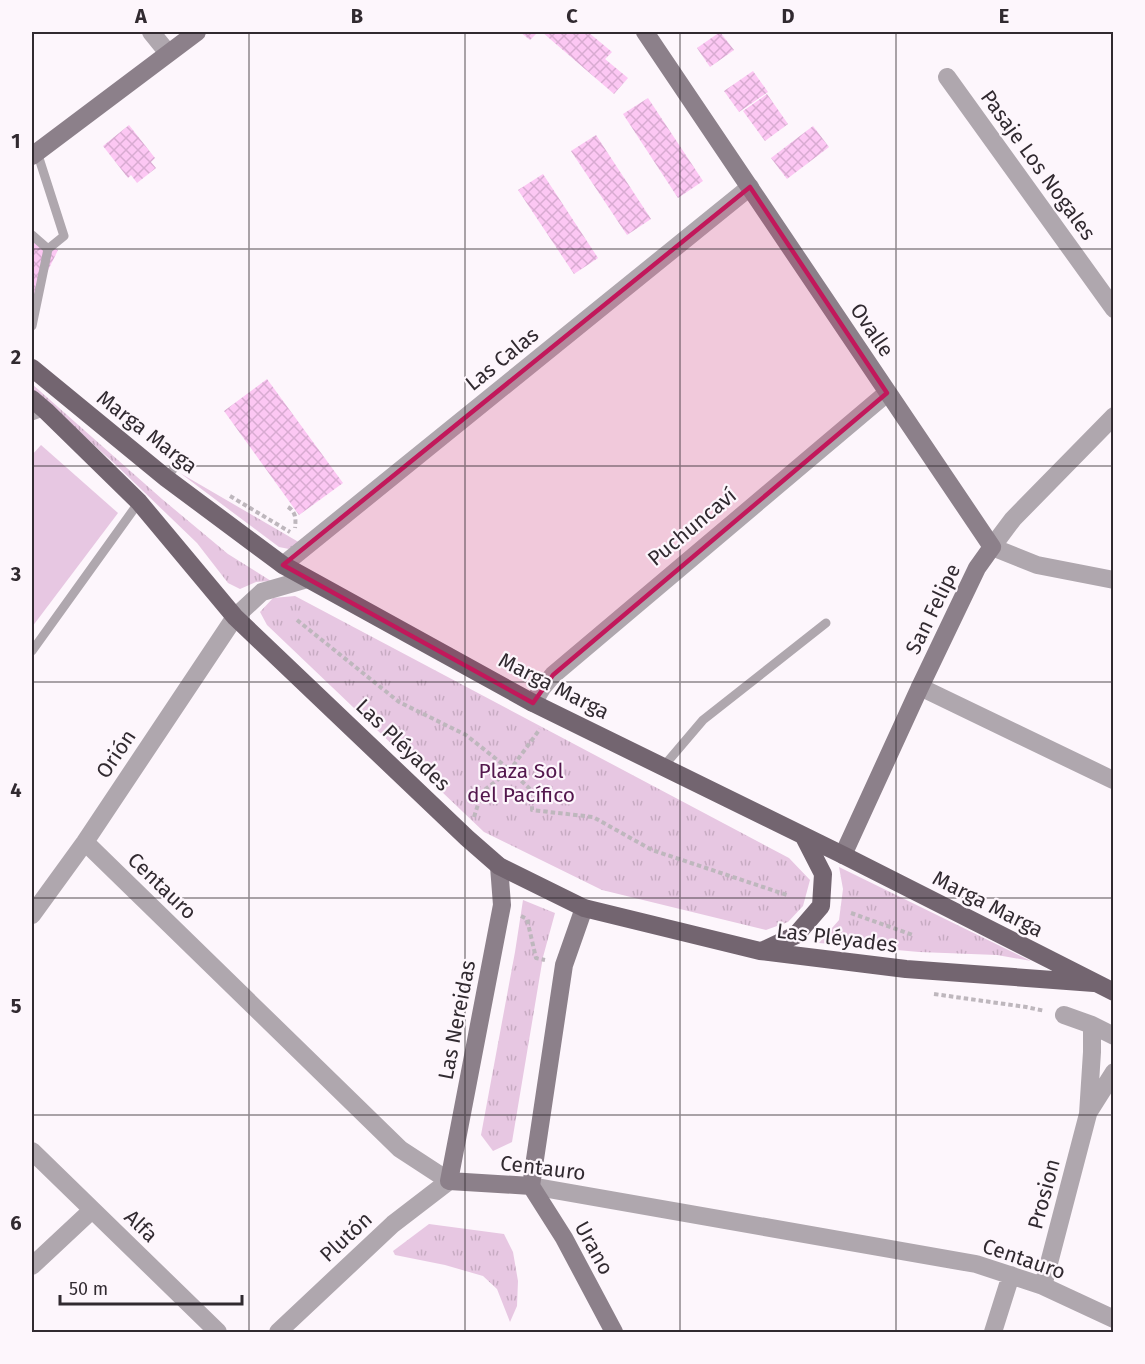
<svg xmlns="http://www.w3.org/2000/svg" width="1145" height="1364" font-family="'Fira Sans',sans-serif">
<style>
.grass{fill:url(#grass-tufts)}
.pitch{fill:#e7c7e2}
.building{fill:url(#building-cross-hatch)}
.lines{fill:none;stroke-linecap:round;stroke-linejoin:round}
.path{stroke:#beb7bd;stroke-width:4;stroke-dasharray:4.5 3;stroke-linecap:butt}
.lane{stroke:#afa7ae;stroke-width:9}
.street{stroke:#afa7ae;stroke-width:18}
.secondary{stroke:#8c808a;stroke-width:18}
.primary{stroke:#736570;stroke-width:18}
.marked{fill:#c2185b;fill-opacity:0.2;stroke:#c2185b;stroke-width:4.5;stroke-linejoin:round}
.grid{fill:none;stroke:#312a30;stroke-width:1.5;stroke-opacity:0.55}
.labels{text-anchor:middle;stroke-width:4.5;stroke-linejoin:round;paint-order:stroke}
.street-label{font-size:21px;fill:#312a30;stroke:#fdf6fc}
.park-label{font-size:21px;fill:#53174d;stroke:#fdf6fc}
.neatline{fill:none;stroke:#312a30;stroke-width:2}
.grid-label{font-size:20px;text-anchor:middle;font-weight:bold;fill:#312a30}
</style>
<defs>
<pattern id="grass-tufts" width="24" height="20" patternUnits="userSpaceOnUse" patternTransform="scale(1.5)"><rect width="24" height="20" fill="#e7c7e2"/><path d="M3 7l-1-3M5 7V3M7 7l1-3M15 17l-1-3M17 17v-4M19 17l1-3" fill="none" stroke="#c7abc2"/></pattern>
<pattern id="building-cross-hatch" width="8" height="8" patternUnits="userSpaceOnUse" patternTransform="scale(1.5)"><rect width="8" height="8" fill="#fcc7f3"/><path d="M0 0l8 8M0 8l8-8" fill="none" stroke="#d8abd1"/></pattern>
</defs>
<rect width="100%" height="100%" fill="#fdf6fc"/>
<!-- grass -->
<path class="grass" d="M32 384 162 499 228 554 271 581 256 582 240 589 228 583 197 543 116 465 32 389Z
M180 473 302 544 294 550 279 547Z
M295 596 789 858 810 880 803 906 788 922 766 930 602 890 484 832 267 625 260 612 273 598Z
M839 867 1031 961 997 955 919 952 819 943 839 920 843 889Z
M523 900 555 913 543 957 512 1142 493 1151 481 1135 515 952Z
M429 1224 504 1234 513 1252 518 1281 517 1306 510 1322 497 1289 483 1276 445 1265 395 1255 393 1251Z"/>
<!-- pitch -->
<path class="pitch" d="M41 445 118 513 32 627V455Z"/>
<!-- building -->
<path class="building" d="M520 32H538L530 40Z
M542 32H588L612 52 605 59 628 78 614 94Z
M720 32 734 50 710 67 697 48Z
M753 71 768 92 739 112 724 91Z
M767 94 788 124 765 141 743 111Z
M648 98 703 181 678 198 623 114Z
M129 125 155 158 151 162 156 168 137 183 131 175 128 178 103 146Z
M813 126 829 147 787 179 771 158Z
M596 135 651 219 627 235 571 151Z
M543 174 598 258 574 274 518 190Z
M32 237 58 250 32 303Z
M267 379 343 483 299 515 224 411Z"/>
<g class="lines">
<!-- path -->
<path class="path" d="M230 496 290 532
M288 507C296 512 296 519 295 528
M297 620 399 702 466 735 510 770 532 791V810L593 817 652 850 787 895
M474 817 482 792 510 770 540 729
M851 913 913 935
M521 916 527 919 536 958 545 960
M934 994 1026 1007 1045 1011"/>
<!-- lane -->
<path class="lane" d="M32 235 48 249
M32 326 48 249 64 236 37 152
M32 416 46 411
M166 478 180 461
M32 651 139 502
M663 767 703 720 826 623"/>
<!-- street -->
<path class="street" d="M151 32 168 53
M947 77 1114 309
M1114 416 1013 519 992 547 1037 565 1114 580
M283 565 750 187
M920 687 1113 780
M533 703 542 688 553 675 887 393
M85 842 400 1149 449 1181 393 1224 278 1332
M32 915 85 842 235 617 262 592 307 579
M1064 1015 1092 1025 1114 1036
M1090 1110 1114 1072
M32 1151 218 1332
M531 1186 976 1264 1043 1286 1114 1319
M32 1266 92 1210
M1043 1286 1088 1114 1092 1052V1025
M993 1332 1011 1275"/>
<!-- secondary -->
<path class="secondary" d="M645 32 992 547 977 568 920 687 843 855
M32 156 197 32
M499 866 502 905 449 1181 531 1186
M531 1186 564 965 584 908
M531 1186 564 1238 614 1332"/>
<!-- primary -->
<path class="primary" d="M32 368 166 478 283 565 533 703 843 855 1114 992
M32 399 46 411 139 502 235 617 467 838 499 866 584 908 760 951 906 969 1094 983
M762 951 796 935 821 906 823 874 804 837"/>
</g>
<!-- marked area -->
<path class="marked" d="M750 187 887 393 553 675 533 703 283 565Z"/>
<!-- grid -->
<path class="grid" d="M249 32V1332M465 32V1332M680 32V1332M896 32V1332M32 249H1114M32 466H1114M32 682H1114M32 898H1114M32 1115H1114"/>
<g class="labels">
<!-- street labels -->
<g class="street-label">
<text transform="translate(1038 165) rotate(54)" y="7">Pasaje Los Nogales</text>
<text transform="translate(872 330) rotate(56)" y="7">Ovalle</text>
<text transform="translate(502 359) rotate(-39)" y="7">Las Calas</text>
<text transform="translate(147 432) rotate(38)" y="7">Marga Marga</text>
<text transform="translate(692 527) rotate(-40)" y="7">Puchuncaví</text>
<text transform="translate(933 609) rotate(-64)" y="7">San Felipe</text>
<text transform="translate(554 686) rotate(27)" y="7">Marga Marga</text>
<text transform="translate(403 745) rotate(44)" y="7">Las Pléyades</text>
<text transform="translate(116 754) rotate(-56)" y="7">Orión</text>
<text transform="translate(162 886) rotate(44)" y="7">Centauro</text>
<text transform="translate(988 904) rotate(27)" y="7">Marga Marga</text>
<text transform="translate(837 938) rotate(7)" y="7">Las Pléyades</text>
<text transform="translate(457 1020) rotate(-79)" y="7">Las Nereidas</text>
<text transform="translate(543 1168) rotate(7)" y="7">Centauro</text>
<text transform="translate(1044 1194) rotate(-75)" y="7">Prosion</text>
<text transform="translate(141 1226) rotate(44)" y="7">Alfa</text>
<text transform="translate(346 1237) rotate(-43)" y="7">Plutón</text>
<text transform="translate(594 1248) rotate(61)" y="7">Urano</text>
<text transform="translate(1024 1259) rotate(19)" y="7">Centauro</text>
</g>
<!-- park labels -->
<g class="park-label">
<text x="521" y="778">Plaza Sol<tspan x="521" dy="24">del Pacífico</tspan></text>
</g>
</g>
<!-- border -->
<rect width="1145" height="1364" fill="none" stroke="#fdf6fc" stroke-width="66"/>
<!-- scale -->
<path d="M60 1295v9h182v-9" fill="none" stroke="#312a30" stroke-width="3"/>
<text x="69" y="1295" font-size="18" fill="#312a30" stroke="#fdf6fc" stroke-width="4.5" paint-order="stroke">50 m</text>
<rect x="33" y="33" width="1079" height="1298" class="neatline"/>
<g class="grid-label">
<text x="141" y="23">A</text>
<text x="357" y="23">B</text>
<text x="572" y="23">C</text>
<text x="788" y="23">D</text>
<text x="1004" y="23">E</text>
<text x="16" y="148">1</text>
<text x="16" y="364">2</text>
<text x="16" y="581">3</text>
<text x="16" y="797">4</text>
<text x="16" y="1013">5</text>
<text x="16" y="1230">6</text>
</g>
</svg>
